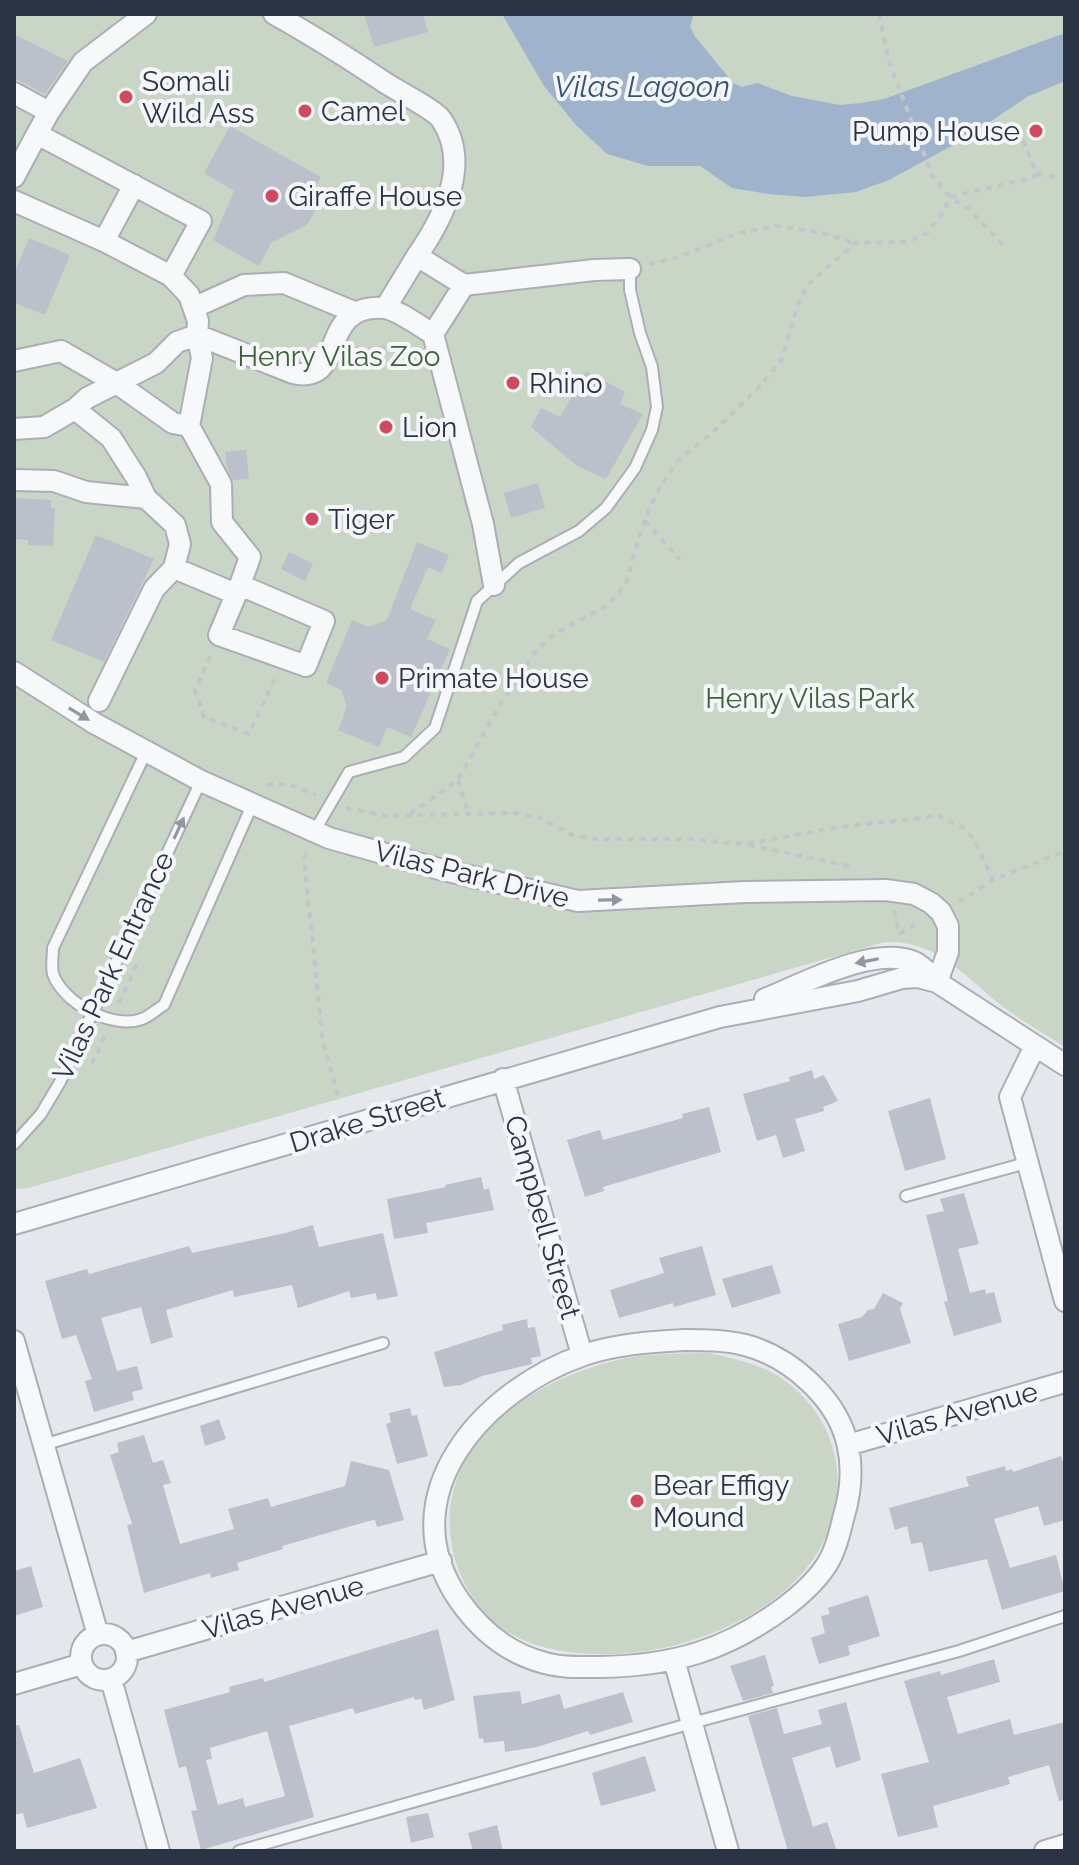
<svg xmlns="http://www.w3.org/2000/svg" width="1079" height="1865" font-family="Raleway,sans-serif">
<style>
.green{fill:#c9d6c5}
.water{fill:#9fb4cc}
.building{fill:#bbc0ca;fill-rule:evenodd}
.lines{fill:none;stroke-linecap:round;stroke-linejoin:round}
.lane-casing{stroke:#a9aeb7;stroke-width:14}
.street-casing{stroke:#a9aeb7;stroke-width:24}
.path{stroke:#c2c5cb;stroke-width:4;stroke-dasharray:6 6;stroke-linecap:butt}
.lane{stroke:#f7f8fa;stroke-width:10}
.street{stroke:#f7f8fa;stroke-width:20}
.oneway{fill:#9196a0}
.poi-dot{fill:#d1495b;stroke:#f4f6f9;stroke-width:3}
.labels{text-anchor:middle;stroke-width:8;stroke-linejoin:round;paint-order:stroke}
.poi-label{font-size:28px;fill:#2b3445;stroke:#f4f6f9;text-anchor:start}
.park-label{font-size:28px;fill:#3f6138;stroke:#f4f6f9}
.street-label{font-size:28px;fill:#2b3445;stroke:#f4f6f9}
.water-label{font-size:30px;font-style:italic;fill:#34527a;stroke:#f4f6f9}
</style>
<rect width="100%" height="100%" fill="#e4e7ec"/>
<!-- green -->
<path class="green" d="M14 14H1065V1047C1044 1033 1021 1021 1002 1006 964 976 938 940 885 942L28 1188 14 1189Z
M709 1353C736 1359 766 1365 788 1383 842 1425 853 1497 816 1555 776 1617 687 1651 617 1654 580 1655 544 1652 511 1634 481 1617 458 1581 452 1546 434 1445 527 1383 613 1361 644 1353 677 1354 709 1353Z"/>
<!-- water -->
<path class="water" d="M502 14H694L690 26 694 35 733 83 742 87 757 83 792 96 840 105 861 103 884 99 1065 33V81L1027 97 966 138 889 180 856 192 805 197 768 194 732 188 700 166H648L607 154 576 125 544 86Z"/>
<!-- building -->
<path class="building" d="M364 14H423L428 32 374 47Z
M14 34 68 61 45 94 14 78Z
M230 126 321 177 308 200 318 206 307 225 271 243 259 266 213 240 234 191 204 173Z
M29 238 70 255 45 315 14 303V274Z
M586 371 625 392 620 404 643 414 606 479 577 466 531 427 541 408 560 417Z
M246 450 249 479 233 480 227 467 225 452Z
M538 483 545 508 511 518 504 493Z
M14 498 51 500V508H55L53 546 28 545V540L14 539Z
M96 535 154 559 104 662 51 640Z
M417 542 449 555 442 573 428 567 410 609 436 620 427 639 450 649 411 737 387 727 379 747 338 730 347 707 341 690 326 683 352 620 368 627 387 620Z
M289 552 313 564 305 581 281 569Z
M812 1070 814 1079 824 1075 838 1101 823 1107 824 1111 795 1119 805 1151 783 1158 776 1135 757 1141 743 1094 790 1081 789 1077Z
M930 1098 946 1159 905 1171 888 1111Z
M709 1107 721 1152 603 1187 604 1191 585 1197 567 1140 600 1130 603 1140 683 1118 682 1114Z
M481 1177 484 1190 489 1188 494 1210 426 1223 428 1233 394 1239 387 1199 446 1187 445 1185Z
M964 1193 979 1244 958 1249 970 1293 985 1289 986 1294 994 1292 1002 1322 954 1336 944 1302 948 1301 926 1215 944 1211 940 1199Z
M313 1225 319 1247 383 1233 398 1296 377 1300 376 1293 351 1298 349 1291 298 1308 292 1285 234 1297 233 1290 166 1310 173 1337 151 1344 141 1307 101 1318 117 1371 137 1366 143 1389 132 1392 134 1400 94 1412 85 1381 92 1379 76 1335 62 1339 45 1281 87 1269 89 1274 189 1246 192 1253 285 1233Z
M702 1246 716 1295 674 1307 673 1303 619 1318 610 1290 664 1273 659 1258Z
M772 1265 781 1293 732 1308 722 1279Z
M883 1293 903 1303 900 1309 911 1343 849 1361 838 1324 862 1317 868 1310 874 1309Z
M527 1319 528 1328 535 1327 541 1356 531 1358 532 1364 482 1376 461 1385 444 1387 434 1352 503 1330 502 1325Z
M410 1408 412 1416 417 1415 428 1456 397 1464 386 1424 391 1422 389 1413Z
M219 1419 226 1439 205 1446 200 1426Z
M144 1435 153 1463 163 1460 171 1483 163 1485 180 1544 234 1529 228 1509 268 1498 271 1507 345 1486 351 1461 389 1470 404 1520 377 1527 375 1520 369 1521 282 1546 283 1549 237 1563 239 1570 211 1578 210 1573 144 1593 127 1525 132 1524 110 1455 119 1452 117 1443Z
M1061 1456 1065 1468V1520L1044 1526 1038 1506 994 1519 1010 1568 1056 1555 1065 1591 1002 1610 987 1559 929 1572 922 1542 911 1544 907 1526 895 1530 889 1508 969 1486 966 1477 1005 1466 1006 1471 1012 1469 1013 1472Z
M31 1566 43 1607 14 1616V1571Z
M868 1595 880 1636 848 1646 850 1655 819 1664 811 1638 825 1633 821 1616 830 1614 828 1608Z
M438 1629 455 1700 424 1710 421 1699 415 1700 414 1697 355 1714 353 1708 289 1726 314 1817 201 1850 191 1811 197 1810 186 1766 179 1768 164 1710 230 1692 229 1687 263 1678 264 1682ZM267 1731 285 1796 245 1807 243 1798 218 1805 206 1760 212 1759 210 1748Z
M765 1655 774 1686 771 1687 773 1693 743 1701 730 1666Z
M994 1659 1000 1682 947 1697 958 1734 1010 1719 1014 1735 1065 1722V1800L1059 1801 1049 1765 1008 1777 1010 1784 933 1806 938 1827 898 1837 881 1774 929 1762 904 1681 940 1671 941 1675Z
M520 1691 522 1704 560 1694 564 1709 623 1692 633 1722 590 1735 588 1731 537 1747 505 1752 504 1741 484 1743 483 1738 479 1739 473 1696Z
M846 1702 861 1760 836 1768 830 1746 792 1758 813 1827 827 1822 837 1851H788L748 1716 777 1708 784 1734 822 1724 818 1710Z
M19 1725 34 1773 80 1758 97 1808 27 1828 23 1813 14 1815V1726Z
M645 1756 656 1791 601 1806 592 1773Z
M428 1813 434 1837 411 1843 406 1817Z
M497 1825 503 1851H473L468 1833Z"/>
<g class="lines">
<!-- lane casing -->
<g class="lane-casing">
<path id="lane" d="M146 752 53 948C53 956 51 967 53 974 63 1003 113 1030 142 1019 150 1016 157 1009 164 1005L253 803
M314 832 349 772 404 757 435 728 477 601 519 563 579 531 606 508 635 468 652 430 657 407 652 367 640 333 630 290V269
M14 1144 41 1114 60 1082 201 781
M906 1196 1026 1163
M43 1445 383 1343
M239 1851 692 1723 959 1651 1065 1616"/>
</g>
<!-- street casing -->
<g class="street-casing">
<path id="street" d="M274 14C312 35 348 58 384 82 396 90 435 110 441 119 472 164 443 218 417 256
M14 93 49 112 37 134 201 221 171 276 104 241 134 185
M49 112 83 62 146 14
M14 177 37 134
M14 201 104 241
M171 276 189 295 198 321 197 335 202 358 189 426 221 484 222 522 250 557 240 585
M464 285 594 270 630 269
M195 307 244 285 284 283 354 312
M433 334 483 524 494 585
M14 361 61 351 118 384 173 423 189 426
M75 409 111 438 136 477 146 498 175 525 180 544 174 568 236 594
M14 429 44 427 75 409 87 398 156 363 177 342 197 335 293 373C348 386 316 304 383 308 395 308 421 327 433 334L464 285 417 256 386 307
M14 480 54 481 86 492 146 498
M240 585 324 621 306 666 219 635Z
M14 672 94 723 201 781 329 838 439 869 578 901 745 892 886 890 914 894 931 903 941 912 948 926V952L937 982
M99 701 154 589 174 568
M765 999C803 984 873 945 914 962 923 966 930 975 937 982L1065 1065
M1035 1046 1010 1097 1065 1301
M503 1079 582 1355
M14 1224 720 1017 858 991 902 978 918 977 937 982
M685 1340C705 1340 725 1340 745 1345 791 1357 839 1400 848 1447 853 1470 850 1496 843 1519 840 1532 837 1546 830 1559 820 1578 802 1594 785 1607 726 1651 672 1666 599 1667 582 1667 562 1668 545 1663 509 1654 480 1630 459 1600 387 1495 485 1389 584 1355 616 1344 651 1342 685 1340Z
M14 1341 98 1635
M848 1445 1065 1382
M81 1657a23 23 0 1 1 46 0a23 23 0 1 1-46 0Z
M126 1652 441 1561
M674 1660 728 1851
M111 1679 159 1851
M14 1684 82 1664
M1045 1851 1065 1845"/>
</g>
<!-- path -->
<path class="path" d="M879 14 889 62 933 177 950 197 969 209 1004 246
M1037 174 1055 177
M649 264 676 258 739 233 776 226 818 232 855 243
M356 348 377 350 401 341
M645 521 680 560
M210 656 195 690 204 717 249 734 275 678
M458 780 468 812
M267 785 289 784 316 795
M346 808 388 816 512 813 538 817 572 835 594 839H687L744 844 841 827 938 816 962 827 974 839 993 880
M410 814 458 780 499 706 536 651 553 635 609 604 626 584 641 530 655 496 677 461 711 434 757 389 781 361 798 304 807 285 855 243 907 242 927 233 941 216 950 197 1031 178 1037 174 1018 129
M749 845 854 867
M306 853 304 860 323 1042 338 1095
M959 902 993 880 1065 851
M894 911 899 934 920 922
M119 1003 137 964
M92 1064 106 1033"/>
<!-- lane -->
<use href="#lane" class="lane"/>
<!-- street -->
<use href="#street" class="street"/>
</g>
<!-- one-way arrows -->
<defs><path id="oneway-solid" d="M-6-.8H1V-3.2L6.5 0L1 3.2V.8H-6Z" transform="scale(2)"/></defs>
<g class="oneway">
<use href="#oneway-solid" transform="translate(79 714) rotate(31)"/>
<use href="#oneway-solid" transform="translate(179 828) rotate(-65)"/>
<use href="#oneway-solid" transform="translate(610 900) rotate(-1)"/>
<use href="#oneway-solid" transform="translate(867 961) rotate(169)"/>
</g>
<!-- markers -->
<g class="poi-dot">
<circle cx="126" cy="97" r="8"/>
<circle cx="305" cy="111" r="8"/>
<circle cx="1036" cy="131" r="8"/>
<circle cx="272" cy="196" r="8"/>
<circle cx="513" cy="383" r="8"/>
<circle cx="386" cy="427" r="8"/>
<circle cx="312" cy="519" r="8"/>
<circle cx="382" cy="678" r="8"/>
<circle cx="637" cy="1501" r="8"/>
</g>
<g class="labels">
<!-- poi labels -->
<g class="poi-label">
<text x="142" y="91">Somali<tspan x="142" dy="32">Wild Ass</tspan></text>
<text x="321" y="121">Camel</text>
<text x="1020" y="141" text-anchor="end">Pump House</text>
<text x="288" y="206">Giraffe House</text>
<text x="529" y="393">Rhino</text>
<text x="402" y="437">Lion</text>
<text x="328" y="529">Tiger</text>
<text x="398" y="688">Primate House</text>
<text x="653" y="1495">Bear Effigy<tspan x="653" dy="32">Mound</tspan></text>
</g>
<!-- park labels -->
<g class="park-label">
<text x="339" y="366">Henry Vilas Zoo</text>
<text x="810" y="708">Henry Vilas Park</text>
</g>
<!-- street labels -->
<g class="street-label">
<text transform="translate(472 874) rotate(14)" y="10">Vilas Park Drive</text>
<text transform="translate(113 966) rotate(-65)" y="10">Vilas Park Entrance</text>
<text transform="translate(367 1120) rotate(-17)" y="10">Drake Street</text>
<text transform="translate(543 1217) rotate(74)" y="10">Campbell Street</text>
<text transform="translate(957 1413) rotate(-16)" y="10">Vilas Avenue</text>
<text transform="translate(283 1607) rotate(-16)" y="10">Vilas Avenue</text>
</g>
<!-- water labels -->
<g class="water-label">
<text x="642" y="97">Vilas Lagoon</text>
</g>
</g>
<!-- border -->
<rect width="1079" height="1865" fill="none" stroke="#2b3445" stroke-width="32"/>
</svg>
